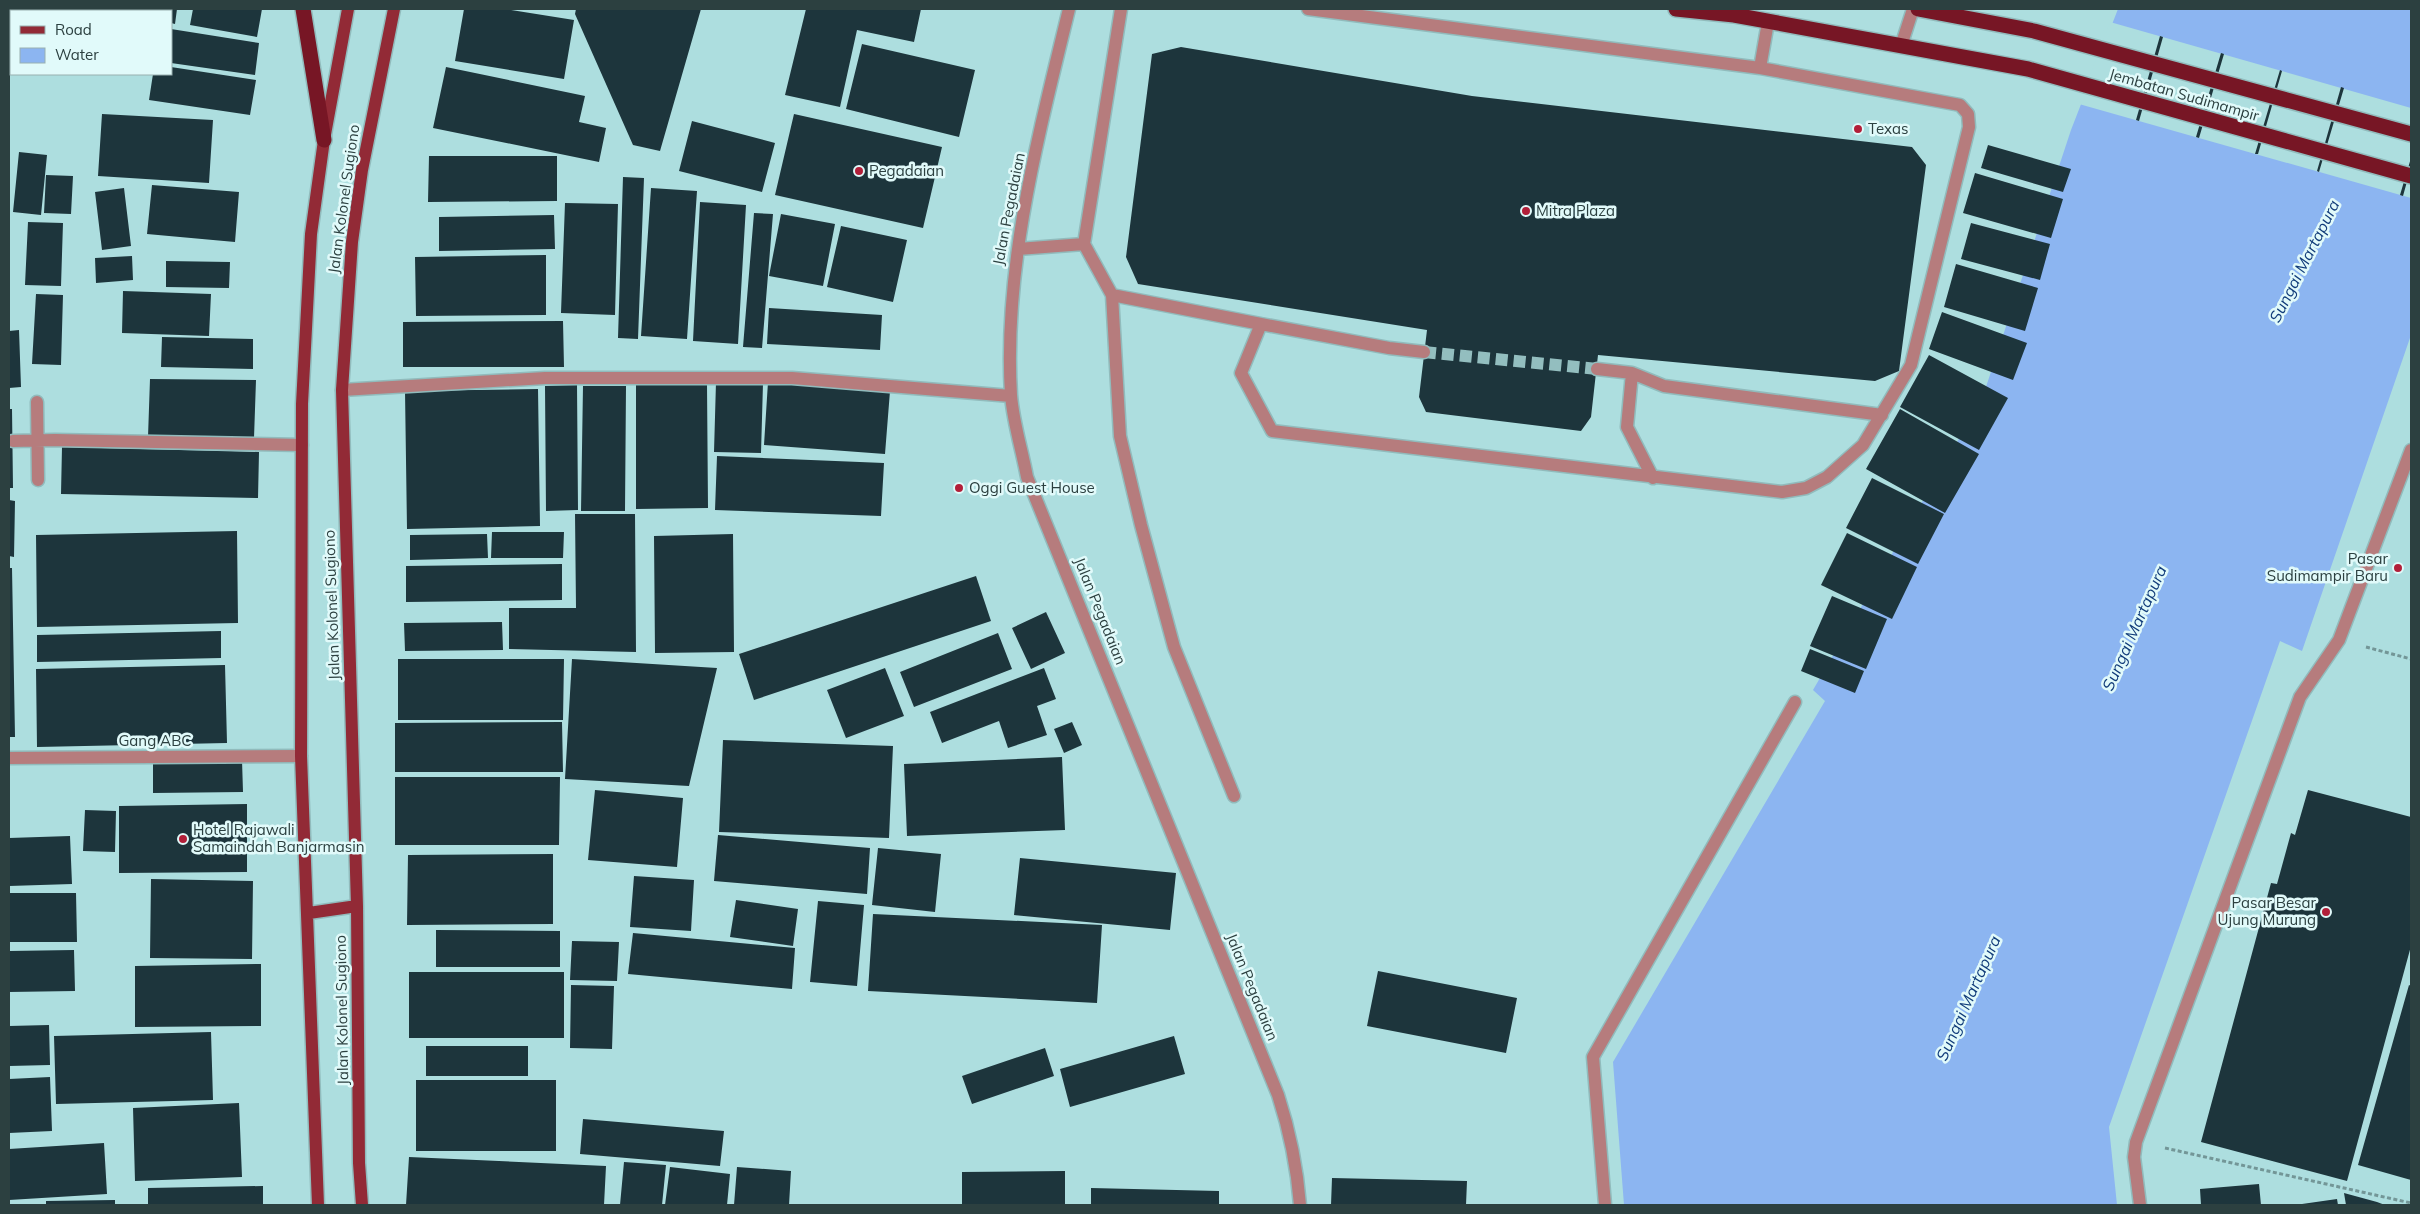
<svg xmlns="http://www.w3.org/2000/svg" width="2420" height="1214" font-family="Mulish,sans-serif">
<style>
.water{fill:#8cb5f1}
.pier{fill:#addedf}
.building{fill:#1d353c}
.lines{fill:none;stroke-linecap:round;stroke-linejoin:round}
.minor-tunnel{stroke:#93bebf;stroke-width:12;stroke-dasharray:12 6;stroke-linecap:butt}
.minor-casing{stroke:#91bbbc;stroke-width:15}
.major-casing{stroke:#91bbbc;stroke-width:15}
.highway-casing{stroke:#91bbbc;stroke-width:18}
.path{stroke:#739697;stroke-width:3;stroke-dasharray:4 2.5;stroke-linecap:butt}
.minor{stroke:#b67c7d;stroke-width:12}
.major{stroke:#922a36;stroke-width:12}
.highway{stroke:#771625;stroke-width:15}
.poi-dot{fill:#b21f39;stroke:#e1fafa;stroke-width:2}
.labels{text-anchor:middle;stroke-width:5;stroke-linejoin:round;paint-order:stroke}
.street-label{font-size:15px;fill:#2c4040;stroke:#e1fafa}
.poi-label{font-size:15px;fill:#2c4040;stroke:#e1fafa;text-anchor:start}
.water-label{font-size:16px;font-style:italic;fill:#113c7a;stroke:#e1fafa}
</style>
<rect width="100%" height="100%" fill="#addedf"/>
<!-- water -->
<path class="water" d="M2118 9H2411V335L2302 651 2280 641 2109 1127 2117 1205H1624L1613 1062 1825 701 1813 690 1982 399 2071 130Z"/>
<!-- pier -->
<path class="pier" d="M2110 22 2411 108V198L2079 104Z"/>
<!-- building -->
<path class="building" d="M18 9H69V11H18Z
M113 9H177L175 24 171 23V11H112Z
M193 9H262L257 37 190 25Z
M464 9H505L574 20 564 79 455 61Z
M576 9H701L660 151 633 145 575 14Z
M806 9H921L914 42 857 30 840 107 785 95Z
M171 29 259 43 255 75 171 63Z
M2160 36 2163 37 2139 121 2136 120Z
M862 44 975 70 959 137 846 109Z
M1181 47 1472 96 1912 147 1926 165 1899 371 1875 381 1598 355 1591 417 1581 431 1426 412 1419 397 1427 330 1138 284 1126 257 1152 54Z
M2221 53 2224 54 2199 138 2196 137Z
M171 67 256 80 250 115 149 100 153 74H171Z
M446 67 585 96 579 122 606 128 599 162 433 128Z
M2280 70 2282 71 2258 154H2255Z
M2341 87 2344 88 2319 172 2317 171Z
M102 114 213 120 209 183 98 176Z
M794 114 942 147 923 228 775 195Z
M692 121 775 143 762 192 679 171Z
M1988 145 2071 169 2063 192 1981 168Z
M19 152 47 155 41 215 13 212Z
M429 156H557V201L428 202Z
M2411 158V167L2403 196 2400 195Z
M1975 173 2063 199 2051 238 1963 213Z
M46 175 73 176 71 214 44 213Z
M623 177 644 178 638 339 618 338Z
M152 185 239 192 235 242 147 234Z
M124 188 131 246 102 250 95 192Z
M651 188 697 191 687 339 641 336Z
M700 202 746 205 738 344 693 341Z
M565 203 618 204 615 315 561 313Z
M754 213 773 214 762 348 743 347Z
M781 214 835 224 823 286 769 276Z
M554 215 555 249 439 251V217Z
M28 222 63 223 61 286 25 285Z
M1971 223 2050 244 2040 280 1961 259Z
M841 226 907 240 893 302 827 287Z
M546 255V315L416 316 415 257Z
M132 256 133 280 96 283 95 258Z
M166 261 230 262 229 288 166 287Z
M1956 264 2038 288 2025 331 1944 307Z
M123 291 211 294 209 336 122 333Z
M36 294 63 295 61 365 32 364Z
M769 308 882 315 880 350 767 344Z
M1942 312 2027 343 2013 380 1929 349Z
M563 321 564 367H403V322Z
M19 330 21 387 9 388V331Z
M162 337 253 339V369L161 367Z
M1929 355 2008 398 1979 450 1900 407Z
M150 379 256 380 254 438 148 437Z
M716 382 763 383 761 453 714 452Z
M768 382 890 391 885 454 764 445Z
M577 385 578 510 546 511 545 386Z
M636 385H707L708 508 636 509Z
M583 386H626L625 511H581Z
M538 389 540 526 407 529 405 391Z
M9 409H12L13 488H9Z
M1900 409 1979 454 1945 513 1866 469Z
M62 447 259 452 258 498 61 494Z
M717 456 884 463 881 516 715 510Z
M1872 478 1944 514 1918 564 1846 528Z
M9 500 15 501 14 557 9 556Z
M575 514H635L636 652 509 649V608H576Z
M237 531 238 623 37 627 36 535Z
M492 532H564L563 558H491Z
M1847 533 1917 567 1892 619 1821 585Z
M487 534 488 558 410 560V535Z
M733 534 734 652 655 653 654 536Z
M562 564V600L406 602V566Z
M9 568H12L15 737H9Z
M976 576 991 621 754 700 739 654Z
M1832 596 1887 619 1866 669 1810 646Z
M1046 612 1065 653 1031 669 1012 628Z
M502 622 503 650 405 651 404 623Z
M221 631V658L37 662V635Z
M998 633 1012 669 914 707 900 672Z
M1810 649 1864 671 1855 693 1801 671Z
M398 659H564L563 720H398Z
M572 659 717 668 689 786 565 779Z
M225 665 227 743 37 747 36 669Z
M885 668 904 716 846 738 827 690Z
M1044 668 1056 699 1037 706 1047 735 1008 748 999 721 942 743 930 712Z
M562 722 563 772H395V723Z
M1072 722 1082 745 1064 753 1054 729Z
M723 740 893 746 889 838 719 832Z
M1062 757 1065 830 907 836 904 764Z
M242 760 243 792 153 793V762Z
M395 777H560L559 845H395Z
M595 790 683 798 677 867 588 860Z
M2308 790 2411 817V946L2347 1181 2201 1142 2271 883 2277 884 2291 833 2295 835Z
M247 804V872L119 873V806Z
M85 810 116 811 115 852 83 851Z
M718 835 870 848 867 894 714 881Z
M70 836 72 884 9 886V838Z
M878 848 941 854 935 912 872 905Z
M553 854V924L407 925 408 855Z
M1020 858 1176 873 1170 930 1014 915Z
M634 876 694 880 691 931 630 927Z
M151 879 253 881 252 959 150 958Z
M9 893H76L77 942H9Z
M736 900 798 909 793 946 730 937Z
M818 901 864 905 857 986 810 982Z
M873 914 1102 925 1097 1003 868 991Z
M436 930 560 931V967H436Z
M633 933 795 948 792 989 628 974Z
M572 941 619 942 617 981 570 980Z
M74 950 75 991 9 992V951Z
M261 964V1026L135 1027V966Z
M1378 971 1517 998 1506 1053 1367 1026Z
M409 972H564V1038H409Z
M571 985 614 986 612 1049 570 1048Z
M2409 985 2411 986V1180L2358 1165Z
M49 1025 50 1065 9 1066V1026Z
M211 1032 213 1100 56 1104 54 1036Z
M1174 1036 1185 1074 1070 1107 1060 1069Z
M426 1046H528V1076H426Z
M1045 1048 1054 1076 972 1104 962 1076Z
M50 1077 52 1131 9 1133V1079Z
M416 1080H556V1151H416Z
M239 1103 242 1177 135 1181 133 1108Z
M583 1119 724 1131 720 1166 580 1154Z
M104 1143 107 1194 9 1200V1149Z
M409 1157 606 1166 604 1205H406Z
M624 1162 666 1165 662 1205H620Z
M670 1167 730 1174 727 1205H665Z
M737 1167 791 1171 789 1205H734Z
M1065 1171V1205H962V1172Z
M1332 1178 1467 1181 1466 1205H1331Z
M2259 1184 2261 1205H2201L2200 1189Z
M263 1186V1205H148V1188Z
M1091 1188 1219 1191V1205H1091Z
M2344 1193 2377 1202 2385 1205H2346Z
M2337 1199 2338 1205H2302V1204Z
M115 1200V1205H46V1201Z"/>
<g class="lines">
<!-- minor-tunnel -->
<path class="minor-tunnel" d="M1424 352 1597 369"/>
<!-- minor casing -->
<g class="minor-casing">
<path id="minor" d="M1069 9C1039 133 1003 267 1011 395 1013 422 1022 450 1027 477L1278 1095C1290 1132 1297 1167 1300 1205
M1308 9 1760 68
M1901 46 1913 9
M1084 244 1121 9
M1018 249 1084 244 1112 295 1261 324 1241 373 1272 431 1782 492 1806 488 1827 477 1863 445 1911 365 1969 127 1968 114 1960 105 1760 68 1768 22
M1112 295 1120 436 1141 525 1174 647 1234 796
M1261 324 1389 348 1424 352
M1597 369 1632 373 1627 427 1653 478
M1632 373 1664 386 1882 415
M342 390 545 378H792L1011 396
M37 402 38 480
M13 441 55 440 302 445
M9 758 301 756
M1605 1205 1593 1057 1795 702
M2140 1205 2134 1157 2136 1142 2300 697 2339 640 2411 450"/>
</g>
<!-- major casing -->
<g class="major-casing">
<path id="major" d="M309 913 357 906
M318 1205 301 756 302 404 311 234 324 140 348 9
M362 1205 359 1163 357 906 342 390 352 242 362 170 394 9"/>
</g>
<!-- highway casing -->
<g class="highway-casing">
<path id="highway" d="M303 9 324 140
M1676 9 1734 15 2028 69 2411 176
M1918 9 2034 31 2411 134"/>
</g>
<!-- path -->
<path class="path" d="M2366 647 2411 659
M2165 1148 2411 1203"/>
<!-- minor -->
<use href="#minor" class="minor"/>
<!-- major -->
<use href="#major" class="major"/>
<!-- highway -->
<use href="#highway" class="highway"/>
</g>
<!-- markers -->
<g class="poi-dot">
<circle cx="1858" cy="129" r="5"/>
<circle cx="859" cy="171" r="5"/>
<circle cx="1526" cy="211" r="5"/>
<circle cx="959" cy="488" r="5"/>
<circle cx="2398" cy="568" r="5"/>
<circle cx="183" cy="839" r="5"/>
<circle cx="2326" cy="912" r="5"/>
</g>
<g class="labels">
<!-- street labels -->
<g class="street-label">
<text transform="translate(2184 95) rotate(16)" y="5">Jembatan Sudimampir</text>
<text transform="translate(344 199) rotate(-82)" y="5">Jalan Kolonel Sugiono</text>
<text transform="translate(1009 209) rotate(-79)" y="5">Jalan Pegadaian</text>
<text transform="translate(332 605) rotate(-92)" y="5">Jalan Kolonel Sugiono</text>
<text transform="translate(1100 611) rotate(68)" y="5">Jalan Pegadaian</text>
<text x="155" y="746">Gang ABC</text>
<text transform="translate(1252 987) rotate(68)" y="5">Jalan Pegadaian</text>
<text transform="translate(342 1010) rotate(-91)" y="5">Jalan Kolonel Sugiono</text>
</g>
<!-- poi labels -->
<g class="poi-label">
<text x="1868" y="134">Texas</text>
<text x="869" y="176">Pegadaian</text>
<text x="1536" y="216">Mitra Plaza</text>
<text x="969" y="493">Oggi Guest House</text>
<text x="2388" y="564" text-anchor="end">Pasar<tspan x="2388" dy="17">Sudimampir Baru</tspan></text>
<text x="193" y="835">Hotel Rajawali<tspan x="193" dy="17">Samaindah Banjarmasin</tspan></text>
<text x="2316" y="908" text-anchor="end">Pasar Besar<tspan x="2316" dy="17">Ujung Murung</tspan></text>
</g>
<!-- water labels -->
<g class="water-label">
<text transform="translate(2304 261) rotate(-63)" y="6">Sungai Martapura</text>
<text transform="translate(2134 628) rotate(-66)" y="6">Sungai Martapura</text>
<text transform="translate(1968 998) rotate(-66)" y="6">Sungai Martapura</text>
</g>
</g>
<!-- border -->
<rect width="2420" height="1214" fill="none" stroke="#2c4040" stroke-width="20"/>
<!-- legend -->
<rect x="10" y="10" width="162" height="65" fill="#e1fafa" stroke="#99b0b0"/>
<rect x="20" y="26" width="25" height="8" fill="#922a36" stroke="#99b0b0"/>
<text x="55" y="35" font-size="15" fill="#2c4040">Road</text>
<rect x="20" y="48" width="25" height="15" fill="#8cb5f1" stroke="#99b0b0"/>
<text x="55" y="60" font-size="15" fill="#2c4040">Water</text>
</svg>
